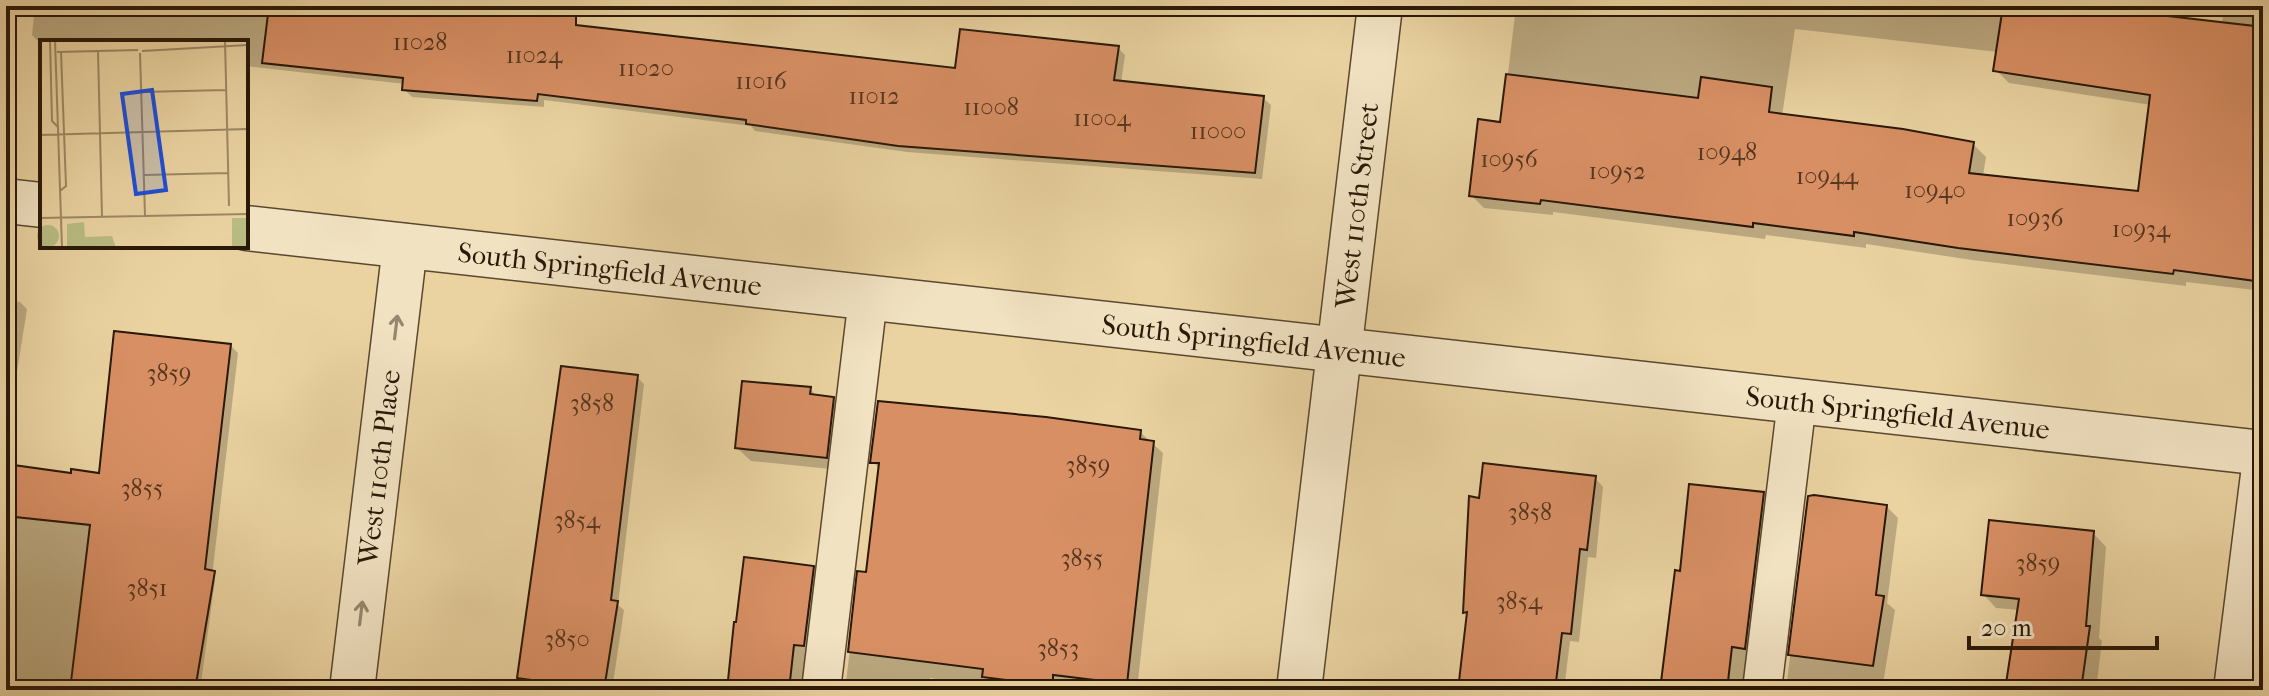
<svg xmlns="http://www.w3.org/2000/svg" width="2269" height="696" font-family="'IM FELL French Canon',serif">
<style>
.shadow{fill:#0003;fill-rule:evenodd}
.building{fill:#d88f64;stroke:#291808;stroke-width:2}
.lines{fill:none;stroke-linecap:round;stroke-linejoin:round}
.service-casing{stroke:#59472e;stroke-width:41}
.minor-casing{stroke:#59472e;stroke-width:47}
.service{stroke:#f1e2c2;stroke-width:38}
.minor{stroke:#f1e2c2;stroke-width:44}
.oneway{stroke:#97876e}
.labels{text-anchor:middle;stroke-width:6;stroke-linejoin:round;paint-order:stroke}
.number-label{font-size:24px;fill:#55361f}
.street-label{font-size:28px;fill:#291808;stroke:#f1e2c2}
.inset-road{fill:none;stroke:#9d8864;stroke-width:2}
.view{fill:#1d4ed8;fill-opacity:0.15;stroke:#1d4ed8;stroke-width:4}
.inset-edge{fill:none;stroke:#291808;stroke-width:4}
</style>
<rect width="100%" height="100%" fill="#ead3a1"/>
<filter id="stains"><feTurbulence type="fractalNoise" baseFrequency=".0025" numOctaves="4"/><feColorMatrix values="0 0 0 0 .2 0 0 0 0 .09 0 0 0 0 .02 0 0 0 .5 -.17"/></filter>
<radialGradient id="worn" r=".72"><stop offset=".6" stop-color="#630" stop-opacity="0"/><stop offset="1" stop-color="#630" stop-opacity=".3"/></radialGradient>
<!-- shadow -->
<path class="shadow" d="M35 6H399L957 70 1118 48 1125 55 1121 83 1263 98 1271 105 1262 179 907 152 755 131 751 126 544 100V107L412 97 404 89 405 84 246 66V42H39L32 35Z
M1516 6H2068L2222 24 2224 6 2263 7V291L2186 282V286L1972 260 1866 244V248L1766 235 1765 239 1553 212V215L1484 208 1471 195 1502 124ZM1795 29 1998 52 1996 70 2009 83 2151 105 2140 193 1983 176 1986 157 1973 144 1782 116Z
M6 300 20 302 27 309 17 372 6 371Z
M230 345 238 353 212 577 215 580 200 690H6V466L73 475H101Z
M637 377 644 384 618 605 624 610 612 690H529L530 685 519 677Z
M810 389 818 397 833 399 846 412 840 470 751 461 737 448Z
M1140 432 1163 453 1137 690H1016L930 678 929 690H845L859 574 868 575 880 469 873 462Z
M1595 478 1603 487 1596 558 1588 557 1579 642 1570 641 1564 690H1459L1469 616 1465 612 1481 500Z
M1763 493 1775 505 1752 690H1662L1681 573Z
M1809 498 1886 506 1898 518 1887 603 1895 610 1882 690H1786Z
M2093 533 2106 547 2099 638 2102 641 2096 690H2007L2020 610 1996 608 1983 594Z
M813 568 820 575 806 690H730Z"/>
<!-- building -->
<path class="building" d="M269 6H576V25L955 68 960 29 1119 46 1114 80 1264 96 1255 173 898 146 746 124V120L538 94 537 101 402 90 403 78 262 63Z
M2003 6H2081L2263 27 2253 171 2263 172V282L2174 270 2173 274 1958 248 1854 232V236L1753 223V227L1541 200 1540 204 1469 196 1478 119 1500 122 1506 74 1698 98 1701 77 1772 87 1769 112 1903 129 1974 142 1969 173 2138 191 2150 95 1993 71Z
M114 331 231 344 205 569 215 571 195 690H70L90 525 6 516V464L71 473V469L99 473Z
M561 366 638 375 611 600 618 601 604 690 517 678Z
M742 381 811 387 810 394 834 397 827 458 735 448Z
M878 401 1046 417 1141 430 1140 439 1154 441 1127 684 1053 675V686L982 677 983 669 848 652 857 571 866 572 879 463H870Z
M1483 463 1596 476 1587 550 1580 549 1571 634 1562 633 1555 690H1458L1467 612 1463 613 1469 496 1479 498Z
M1689 484 1764 492 1745 649 1732 647 1727 690H1660L1675 570 1680 571Z
M1814 495 1887 505 1876 595 1884 596 1873 666 1788 655 1808 496Z
M1989 520 2094 531 2086 626H2090L2081 690H2005L2019 599 1981 595Z
M744 557 814 566 804 646 794 645 789 690H727L734 622H736Z"/>
<g class="lines">
<!-- service casing -->
<g class="service-casing">
<path id="service" d="M821 690 868 298
M1762 690 1797 401"/>
</g>
<!-- minor casing -->
<g class="minor-casing">
<g id="minor">
<path d="M6 201 42 205"/>
<path id="s1" d="M246 228 2263 453"/>
<path id="s2" d="M352 690 405 246"/>
<path id="s3" d="M1299 690 1380 6"/>
<path d="M2236 690 2263 475"/>
</g>
</g>
<!-- service -->
<use href="#service" class="service"/>
<!-- minor -->
<use href="#minor" class="minor"/>
</g>
<!-- one-way arrows -->
<defs><path id="oneway-shaft" d="M-6 0H5M1.5-3L5.5 0L1.5 3" fill="none" stroke-width="1.6" stroke-linecap="round" stroke-linejoin="round" transform="scale(2)"/></defs>
<g class="oneway">
<use href="#oneway-shaft" transform="translate(396 327) rotate(-83)"/>
<use href="#oneway-shaft" transform="translate(361 613) rotate(-83)"/>
</g>
<g class="labels">
<!-- number labels -->
<g class="number-label">
<text x="420" y="50">11028</text>
<text x="534" y="63">11024</text>
<text x="646" y="76">11020</text>
<text x="761" y="89">11016</text>
<text x="874" y="104">11012</text>
<text x="991" y="115">11008</text>
<text x="1102" y="126">11004</text>
<text x="1218" y="139">11000</text>
<text x="1727" y="160">10948</text>
<text x="1509" y="167">10956</text>
<text x="1617" y="179">10952</text>
<text x="1827" y="184">10944</text>
<text x="1935" y="198">10940</text>
<text x="2035" y="226">10936</text>
<text x="2141" y="237">10934</text>
<text x="169" y="381">3859</text>
<text x="592" y="411">3858</text>
<text x="1088" y="473">3859</text>
<text x="142" y="496">3855</text>
<text x="1530" y="520">3858</text>
<text x="577" y="528">3854</text>
<text x="1082" y="566">3855</text>
<text x="2038" y="571">3859</text>
<text x="147" y="596">3851</text>
<text x="1519" y="609">3854</text>
<text x="567" y="647">3850</text>
<text x="1058" y="656">3853</text>
</g>
<!-- street labels -->
<g class="street-label">
<text dy="10" stroke="none"><textPath href="#s3" startOffset="488">West 110th Street</textPath></text>
<text dy="10" stroke="none"><textPath href="#s1" startOffset="366">South Springfield Avenue</textPath></text>
<text dy="10" stroke="none"><textPath href="#s1" startOffset="1014">South Springfield Avenue</textPath></text>
<text dy="10" stroke="none"><textPath href="#s1" startOffset="1662">South Springfield Avenue</textPath></text>
<text dy="10" stroke="none"><textPath href="#s2" startOffset="224">West 110th Place</textPath></text>
</g>
</g>
<!-- overview -->
<g transform="translate(40 40)">
<rect width="208" height="208" fill="#ead3a1"/>
<path d="M192 178H208V208H192ZM44 182 45 197 72 196 76 208H27V184ZM-3 196a11 11 0 1 1 22 0a11 11 0 1 1-22 0Z" fill="#b8bc83"/>
<path class="inset-road" d="M10 0 12 81 18 87M15 0 22 208M185 0 189 166M58 11 62 177M102 11 208 5M17 12 98 10M100 13 105 176M102 52 186 50M0 95 208 89M104 135 188 133M20 151 26 146 21 12M0 178 208 174"/>
<path class="view" d="M112 50 126 150 96 154 82 54Z"/>
<rect width="208" height="208" class="inset-edge"/>
</g>
<!-- margin -->
<rect width="2269" height="696" fill="none" stroke="#ead3a1" stroke-width="32"/>
<rect x="8" y="8" width="2253" height="680" fill="none" stroke="#291808" stroke-width="4"/>
<rect x="16" y="16" width="2237" height="664" fill="none" stroke="#291808" stroke-width="2"/>
<!-- scale -->
<path d="M1969 636v12h188v-12" fill="none" stroke="#291808" stroke-width="4"/>
<text x="1981" y="636" font-size="24" fill="#291808" stroke="#f1e2c2" stroke-width="6" paint-order="stroke">20 m</text>
<rect width="100%" height="100%" filter="url(#stains)"/>
<rect width="100%" height="100%" fill="url(#worn)"/>
</svg>
